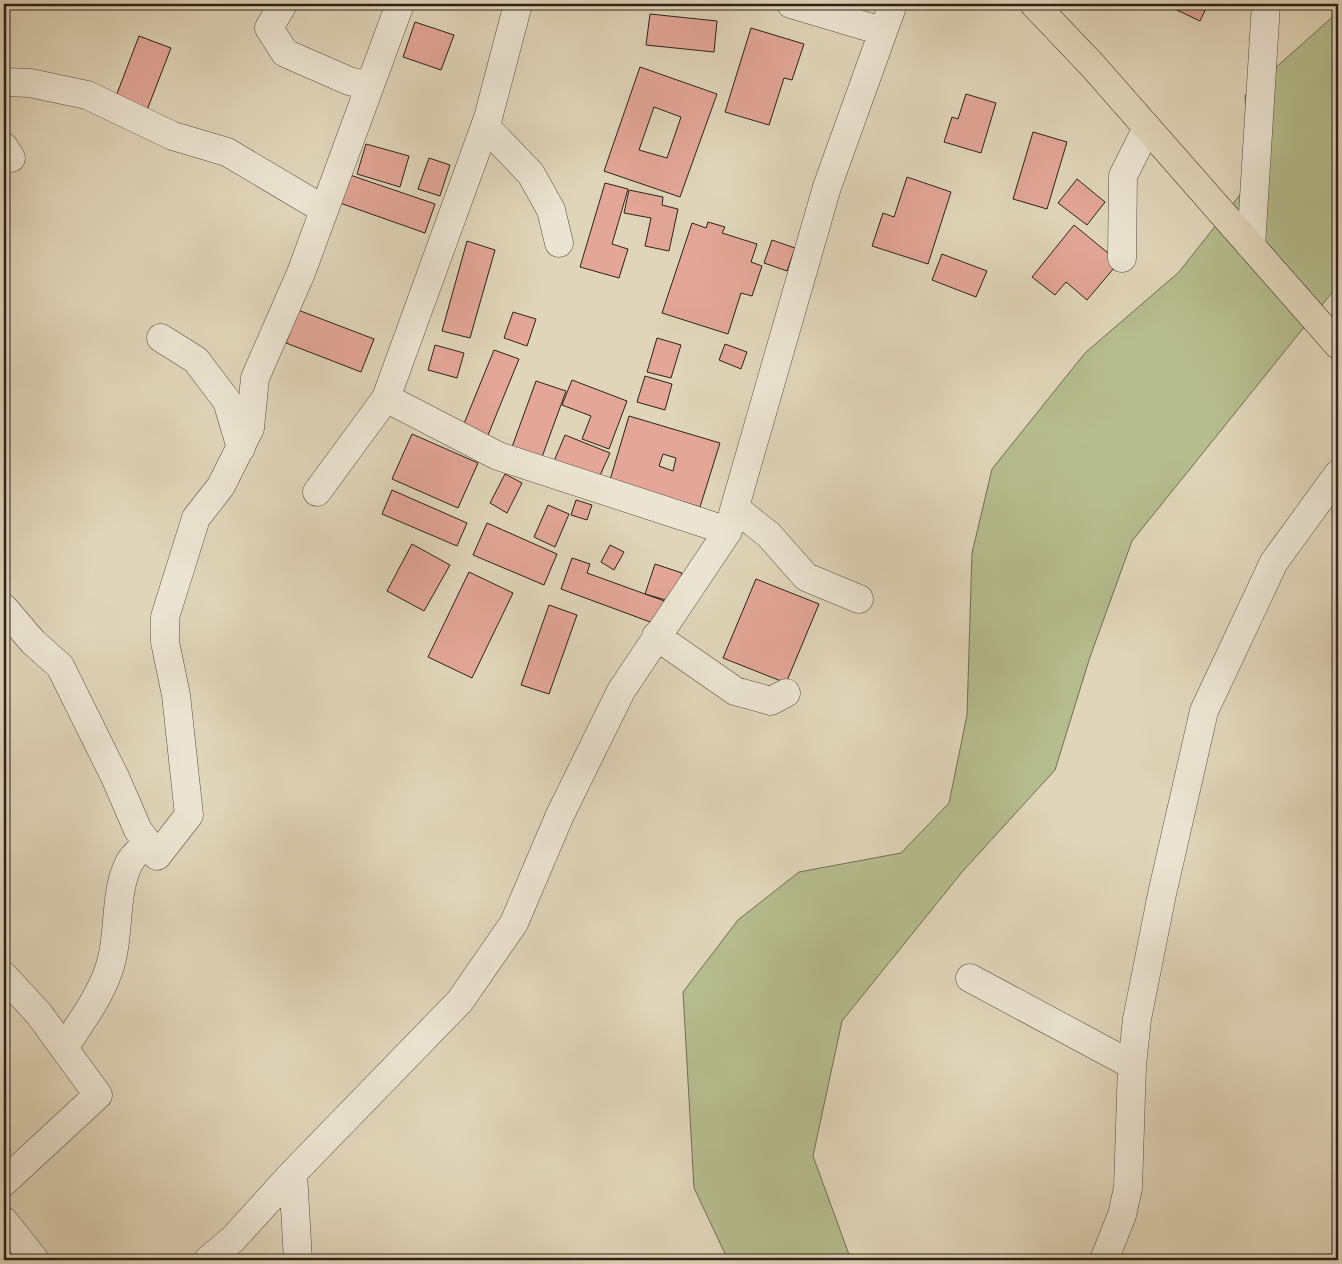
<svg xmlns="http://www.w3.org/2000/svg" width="1342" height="1264" font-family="Vollkorn,serif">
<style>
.green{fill:#b5bc8d;stroke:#706f53}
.building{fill:#e3a697;stroke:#2b2219;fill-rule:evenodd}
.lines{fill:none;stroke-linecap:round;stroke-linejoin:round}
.minor-casing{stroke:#584f41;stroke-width:29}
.major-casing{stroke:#2b2219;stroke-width:29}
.minor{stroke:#ebe4d2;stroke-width:28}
.major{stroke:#e0d5b9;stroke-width:28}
</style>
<rect width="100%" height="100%" fill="#e0d5b9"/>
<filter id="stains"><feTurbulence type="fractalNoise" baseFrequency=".004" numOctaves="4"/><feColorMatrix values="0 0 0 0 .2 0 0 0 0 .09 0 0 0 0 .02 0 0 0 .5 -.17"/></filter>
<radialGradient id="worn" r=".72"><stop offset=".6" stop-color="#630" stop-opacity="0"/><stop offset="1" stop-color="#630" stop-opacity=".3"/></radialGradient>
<!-- green -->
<path class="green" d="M1338 12V285L1132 541 1090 657 1055 770 962 872 842 1021 813 1156 851 1260H728L694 1188 683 992 738 920 799 872 901 853 949 803 967 715 972 553 992 469 1085 353 1179 272 1250 182 1245 95Z"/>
<!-- building -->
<path class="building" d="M1164 4H1208L1200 21Z
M650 14 717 21 714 52 646 45Z
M415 22 454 35 441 70 403 57Z
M751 28 804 44 792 80 784 78 769 125 725 112Z
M139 36 171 48 147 110 115 99Z
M640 67 717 94 680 197 604 171ZM654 107 681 117 667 158 639 150Z
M966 94 996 103 981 153 944 142 952 117 958 119Z
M1033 132 1067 142 1047 209 1013 199Z
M366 144 409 156 400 187 357 174Z
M429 158 450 165 440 196 418 189Z
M350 175 435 204 425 233 340 203Z
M907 177 951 192 928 264 872 246 883 213 894 217Z
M1077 179 1105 202 1087 225 1058 203Z
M605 183 628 189 612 244 628 249 619 278 580 267Z
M629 190 663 197 662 205 678 209 669 251 645 246 651 218 624 213Z
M708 222 725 227 722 233 757 244 751 262 762 266 752 296 741 293 728 334 662 313 692 223 706 228Z
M1074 225 1119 262 1087 300 1066 282 1055 295 1032 277Z
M772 240 795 248 787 271 764 263Z
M467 241 495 250 470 338 442 331Z
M942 254 987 271 976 297 932 280Z
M298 310 374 339 361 372 286 343Z
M513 312 536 319 527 346 504 338Z
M657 338 681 345 671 378 647 372Z
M725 344 747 352 741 369 719 360Z
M435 345 464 353 457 378 428 370Z
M494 350 519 359 486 440 461 431Z
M645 376 672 384 665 410 637 402Z
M572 380 627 401 609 449 582 439 591 416 562 405Z
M536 381 566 391 542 457 512 447Z
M629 416 720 443 700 507 610 480ZM663 454 676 458 673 471 659 466Z
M412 434 478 463 458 508 392 479Z
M565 435 610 453 598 480 554 461Z
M505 474 522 483 507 513 490 503Z
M392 490 467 523 457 546 382 514Z
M576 500 592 505 587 520 571 515Z
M548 505 569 514 555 547 534 537Z
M487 523 557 554 544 585 473 555Z
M412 544 450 565 424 611 387 591Z
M610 545 624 552 614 570 601 562Z
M572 558 590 564 587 573 670 603 661 626 561 589Z
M655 564 682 573 673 602 645 594Z
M469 572 513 593 472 678 428 657Z
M756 579 819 604 786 683 723 658Z
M549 605 577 615 549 694 521 685Z"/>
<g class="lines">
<!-- minor casing -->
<g class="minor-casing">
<path id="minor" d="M283 4 269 28 285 53 349 81 369 86
M791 4 882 31
M4 82 30 83 87 95 173 136 227 152 323 209
M485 126 531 174 551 210 559 243
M4 147 11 158
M1251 246 1266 4
M1122 258 1123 176 1147 128
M161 338 196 360 227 401 241 448
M386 398 498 456 728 531
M317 492 386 398 488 118 518 4
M735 508 769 535 806 577 859 599
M4 608 33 642 60 666 115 777 138 830 157 856 189 815 176 695 165 642V617L196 518 221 486 250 428 255 378 301 273 400 4
M656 636 735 691 771 701 786 693
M4 976 39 1014 98 1095 4 1182
M970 978 1132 1065
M64 1048C80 1023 98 1000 108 972 121 937 113 895 129 863 133 855 142 849 148 843
M293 1173 298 1260
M4 1221 35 1260
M208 1260 233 1239 293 1173 460 1001 514 923 560 815 621 691 728 531 827 187 893 4
M1104 1260 1122 1215 1128 1188 1132 1065 1137 1019 1162 894 1204 711 1274 562 1338 474"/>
</g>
<!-- major casing -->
<g class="major-casing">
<path id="major" d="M1034 4 1093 66 1338 345"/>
</g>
<!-- minor -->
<use href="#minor" class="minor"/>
<!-- major -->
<use href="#major" class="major"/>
</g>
<!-- margin -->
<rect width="1342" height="1264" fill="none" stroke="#e0d5b9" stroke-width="20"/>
<rect x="5" y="5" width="1332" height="1254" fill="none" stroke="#2b2219" stroke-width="2.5"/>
<rect x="10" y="10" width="1322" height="1244" fill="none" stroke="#2b2219"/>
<rect width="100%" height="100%" filter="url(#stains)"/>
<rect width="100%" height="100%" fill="url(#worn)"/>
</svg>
